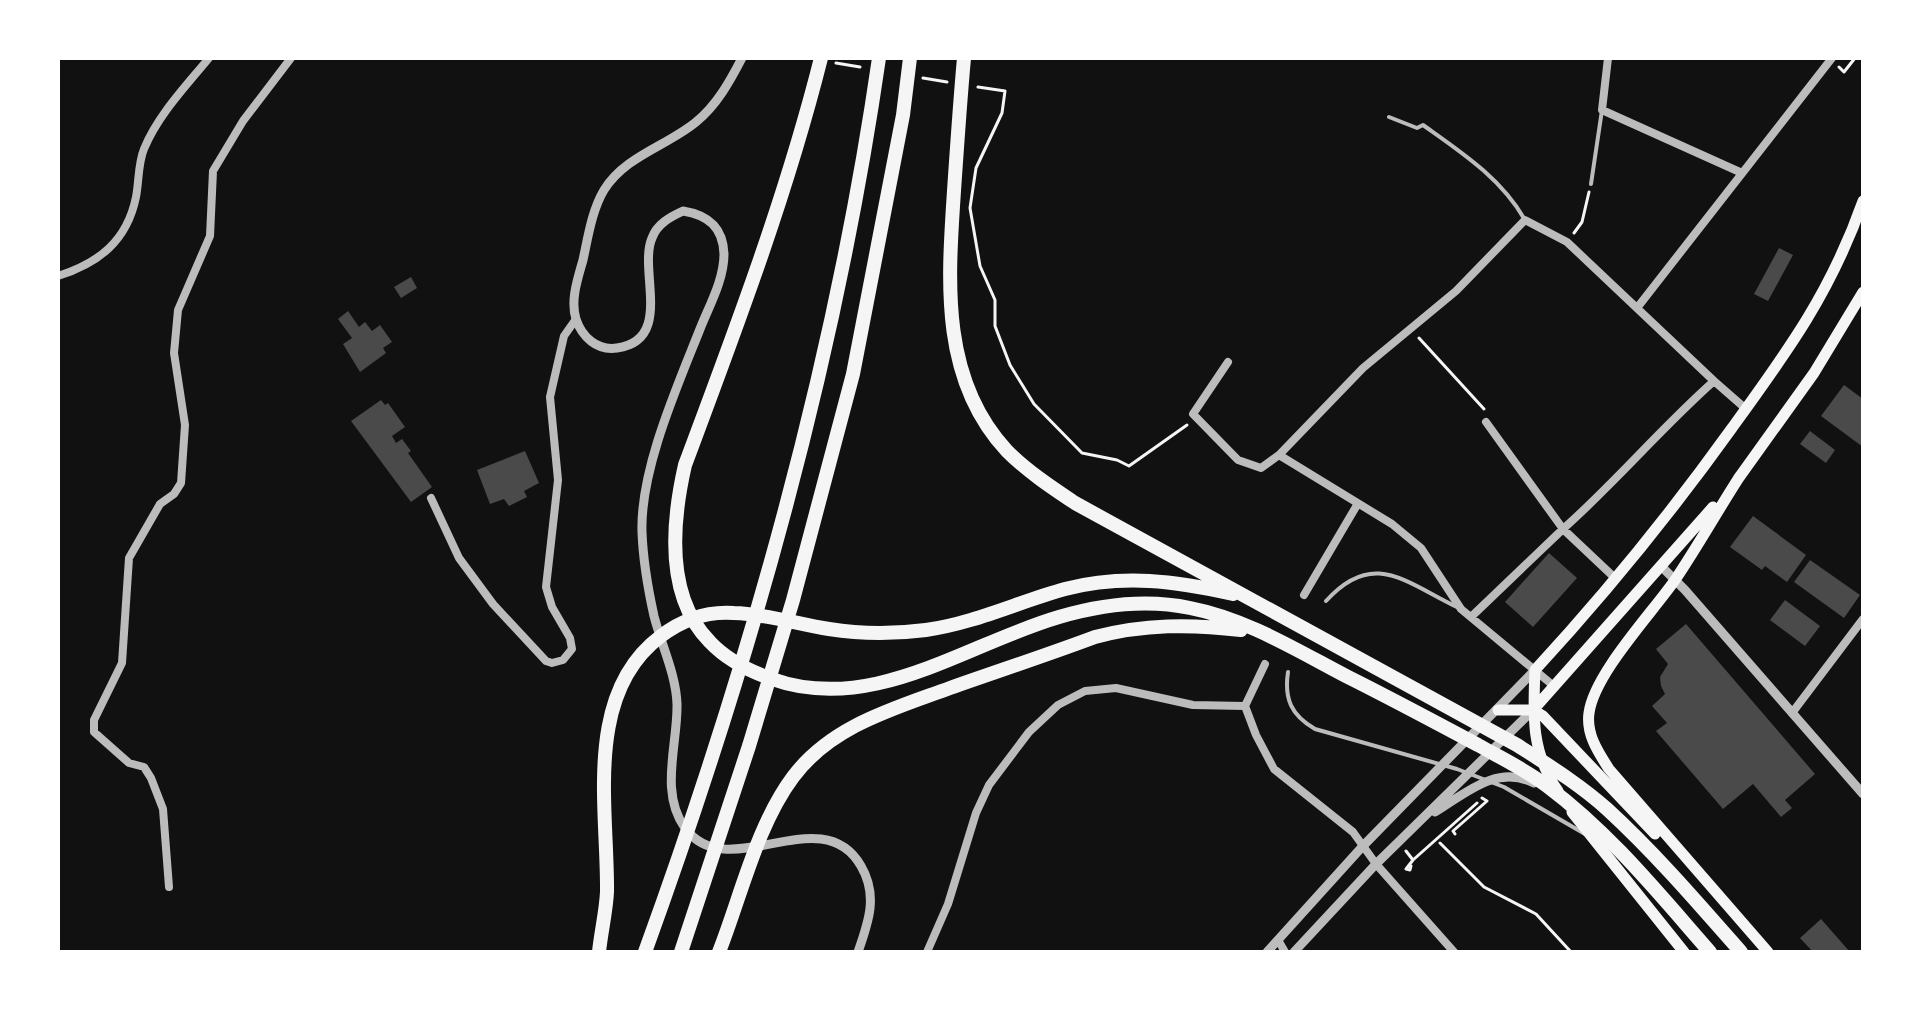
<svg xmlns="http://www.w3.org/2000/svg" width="1921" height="1010" font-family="Raleway,sans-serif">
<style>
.building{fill:#4a4a4a}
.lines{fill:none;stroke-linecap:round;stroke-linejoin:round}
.path{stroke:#f5f5f5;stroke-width:3}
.service{stroke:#bcbcbc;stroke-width:4}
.minor{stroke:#bcbcbc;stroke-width:8}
.tertiary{stroke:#bcbcbc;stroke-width:9}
.secondary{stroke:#f5f5f5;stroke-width:11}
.motorway{stroke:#f5f5f5;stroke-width:14}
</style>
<rect width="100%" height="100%" fill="#111"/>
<!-- building -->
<path class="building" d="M1779 248 1793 255 1768 301 1754 294Z
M411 277 417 288 401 298 394 287Z
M348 311 359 327 365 322 372 331 380 325 392 342 383 348 386 353 360 372 343 344 352 338 338 319Z
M1844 385 1863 399V447L1821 416Z
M381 400 385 405 388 403 405 427 392 436 396 443 402 439 411 451 408 453 432 487 411 502 351 421Z
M1810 431 1835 450 1826 463 1800 444Z
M525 451 539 483 524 491 527 497 509 506 504 499 490 504 477 470Z
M1753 516 1806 555 1787 582 1765 566 1762 570 1730 547Z
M1549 553 1577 578 1533 627 1505 602Z
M1810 560 1860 595 1844 618 1794 582Z
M1785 600 1820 626 1805 646 1770 620Z
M1686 624 1815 774 1785 800 1792 808 1781 817 1753 784 1723 809 1656 731 1667 723 1652 706 1665 694 1661 686 1660 677 1668 664 1656 649Z
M1821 919 1850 952H1813L1800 938Z"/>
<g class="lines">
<!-- path -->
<path class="path" d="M836 63 860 67
M1839 67 1844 72 1855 58
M923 78 947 82
M978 87 1005 91 1002 113 976 168 970 208 980 266 995 300V326L1010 365 1034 404 1082 453 1117 460 1129 466 1187 425
M1574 233 1582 222 1589 192
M1419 338 1484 409
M1455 834 1453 831 1487 801 1482 798
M1440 843 1484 887 1536 914 1571 952
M1406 851 1413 860 1477 803
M1411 866 1410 870 1406 869 1413 860"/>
<!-- service -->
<path class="service" d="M1389 117 1417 128 1423 125C1461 152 1501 178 1525 220
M1591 184 1602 110
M1326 601C1373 549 1405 582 1457 607
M1288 672C1284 699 1291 715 1315 729L1457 769 1504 787 1585 834"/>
<!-- minor -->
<path class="minor" d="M1608 58 1602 110 1742 173
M58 276C99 263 127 241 136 197 139 182 138 163 144 149 158 115 186 86 209 58
M1637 308 1832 58
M1228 362 1193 414 1238 460 1261 468 1279 455 1363 368 1456 291 1525 220 1567 242 1714 381C1661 428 1616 482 1563 529L1616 579
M1714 381 1746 409
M1279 455 1392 524 1421 548 1461 609 1555 687
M431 498 459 558 493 604 546 661 552 663 563 660 572 649 570 638 552 607 546 587 558 480 550 397 564 336 576 319
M1304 595 1357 505
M1471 617 1563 529 1486 422
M1265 664 1245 706 1256 735 1274 769 1353 832 1376 864 1454 952
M1792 713 1863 619
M169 887 163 809 151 778 144 767 129 763 94 732V720L122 663 129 558 160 504 174 494 181 483 185 425 174 353 178 310 210 236 213 171 243 121 291 58
M1278 940 1285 952
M927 952 948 904 976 813 989 785 1029 732 1058 705 1085 691 1116 688 1193 705 1245 706"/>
<!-- tertiary -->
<path class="tertiary" d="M742 58C730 81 717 105 696 122 667 146 625 156 604 190 592 210 588 237 583 260 578 278 570 300 576 319 582 337 597 351 617 348 674 340 638 270 652 238 657 224 670 217 683 211 708 215 723 227 724 254 724 280 709 306 700 329 677 387 640 470 642 532 643 559 648 589 654 616 661 644 676 674 677 704 678 744 659 792 685 828 728 887 821 797 861 866 878 895 869 921 858 952
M1662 567 1685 590 1863 794
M1435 812C1466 793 1497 764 1534 783
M1267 952 1362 847 1535 670
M1294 952 1376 864 1533 710"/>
<!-- secondary -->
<path class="secondary" d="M1740 476C1718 510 1698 546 1675 580 1652 613 1594 674 1589 713 1586 734 1598 752 1609 769L1768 952
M1738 479 1814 373 1863 292
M1498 710H1533L1543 716 1655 834
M1533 710 1713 507
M1558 791C1531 753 1533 715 1535 670 1606 593 1671 513 1732 428 1788 351 1831 292 1863 201
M1572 812 1684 952"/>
<!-- motorway -->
<path class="motorway" d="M821 58C786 197 735 331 685 465 672 522 665 597 710 642 727 660 749 671 772 679 872 715 966 644 1059 617 1100 605 1147 599 1190 608 1247 619 1298 651 1348 677 1392 699 1435 722 1478 745 1501 758 1526 770 1547 786 1610 833 1659 894 1710 952
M964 58C960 102 957 147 954 191 948 282 940 379 1007 451 1027 471 1051 487 1075 503L1517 745C1548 765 1579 784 1607 809 1655 853 1698 903 1741 952
M599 952C601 932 606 912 607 892 608 808 583 694 661 636 682 620 707 611 734 613 766 614 798 624 829 629 860 634 895 634 926 630 975 623 1018 602 1065 589 1123 574 1176 581 1233 594
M645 952C750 663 835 363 879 58
M681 952 749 746 793 600 853 374 903 115 910 58
M719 952C741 896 757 825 793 777 831 726 893 709 950 688 998 671 1047 655 1095 637 1144 624 1191 624 1241 630"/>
</g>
<!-- border -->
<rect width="1921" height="1010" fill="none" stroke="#ffffff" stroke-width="120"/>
</svg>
